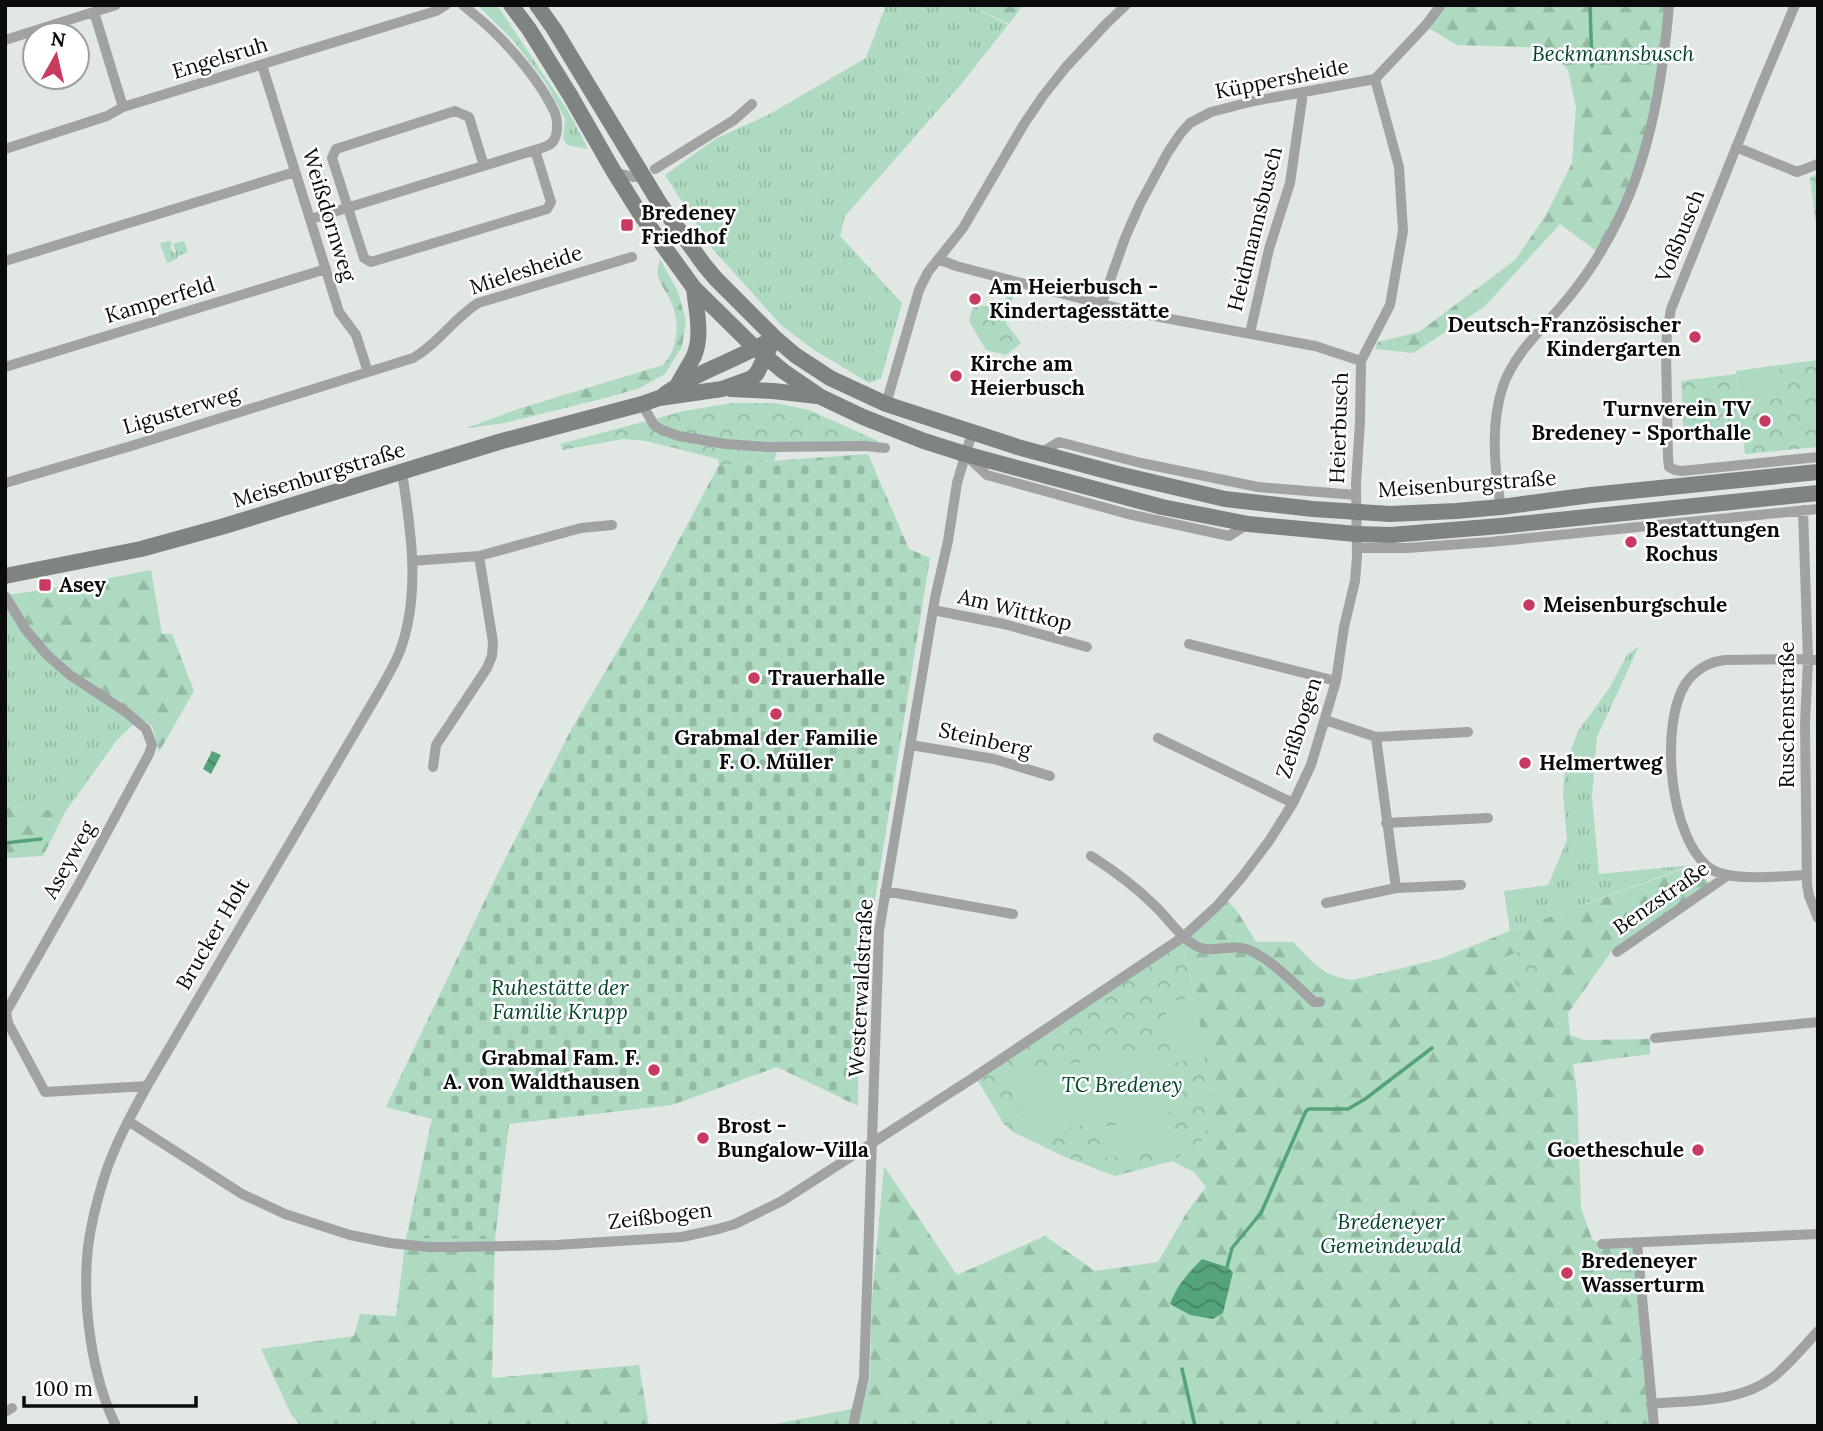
<svg xmlns="http://www.w3.org/2000/svg" width="1823" height="1431" font-family="Lora,serif">
<style>
.grass{fill:url(#grass-tufts)}
.forest{fill:url(#forest-firs)}
.cemetery{fill:url(#cemetery-stones)}
.park{fill:url(#park-crowns)}
.pitch{fill:#addac0}
.water{fill:url(#water-waves)}
.lines{fill:none;stroke-linecap:round;stroke-linejoin:round}
.stream{stroke:#55a37b;stroke-width:3.5}
.street{stroke:#a0a3a1;stroke-width:10}
.secondary{stroke:#7f8381;stroke-width:16}
.poi-dot{fill:#c93a60;stroke:#fff;stroke-width:2.5}
.labels{text-anchor:middle;stroke-width:5;stroke-linejoin:round;paint-order:stroke}
.park-label{font-size:21px;font-style:italic;fill:#02452a;stroke:#fff}
.street-label{font-size:21px;fill:#0a0c0b;stroke:#fff}
.poi-label{font-size:21px;font-weight:bold;fill:#0a0c0b;stroke:#fff;text-anchor:start}
</style>
<defs>
<pattern id="grass-tufts" width="24" height="20" patternUnits="userSpaceOnUse" patternTransform="scale(1.75)"><rect width="24" height="20" fill="#addac0"/><path d="M3 7l-1-3M5 7V3M7 7l1-3M15 17l-1-3M17 17v-4M19 17l1-3" fill="none" stroke="#94baa4"/></pattern>
<pattern id="forest-firs" width="22" height="20" patternUnits="userSpaceOnUse" patternTransform="scale(1.75)"><rect width="22" height="20" fill="#addac0"/><path d="M5 1l3.5 6h-7zM16 11l3.5 6h-7z" fill="#94baa4"/></pattern>
<pattern id="cemetery-stones" width="16" height="16" patternUnits="userSpaceOnUse" patternTransform="scale(1.75)"><rect width="16" height="16" fill="#addac0"/><path d="M2 7V4a2 2 0 0 1 4 0v3zM10 15v-3a2 2 0 0 1 4 0v3z" fill="#94baa4"/></pattern>
<pattern id="park-crowns" width="20" height="18" patternUnits="userSpaceOnUse" patternTransform="scale(1.75)"><rect width="20" height="18" fill="#addac0"/><path d="M2 6a3 3 0 1 1 6 0M12 15a3 3 0 1 1 6 0" fill="none" stroke="#94baa4"/></pattern>
<pattern id="water-waves" width="16" height="10" patternUnits="userSpaceOnUse" patternTransform="scale(1.75)"><rect width="16" height="10" fill="#55a37b"/><path d="M0 5q4-4 8 0t8 0" fill="none" stroke="#458363"/></pattern>
</defs>
<rect width="100%" height="100%" fill="#e1e7e3"/>
<!-- grass -->
<path class="grass" d="M477 5H497L568 111 588 149 567 145 563 138 565 119 546 83 512 39Z
M886 5H969L1008 25 962 83 845 216 840 236 902 303 881 378 869 383 811 348 781 325 711 247 665 175 717 138 768 115 866 58Z
M170 241 172 244 170 246 174 253 176 252 173 244 184 241 188 252 178 256 176 260 167 263 160 243Z
M5 605 42 657 136 722 117 740 65 812 5 805Z
M1639 646 1597 737 1592 797 1599 874 1692 865 1510 931 1504 891 1548 885 1567 840 1563 794 1564 778 1571 750 1578 731 1609 689 1627 655Z"/>
<!-- forest -->
<path class="forest" d="M969 5H1023L1009 24Z
M1443 5H1667L1665 37 1636 173 1599 253 1560 224 1484 307 1413 353 1375 349 1378 342 1419 332 1515 260 1546 215 1572 163 1576 107 1568 70 1550 50 1526 47 1457 45 1427 27Z
M660 259 678 292 686 321 682 347 665 374 640 388 609 397 505 423 467 428 521 408 663 365C679 348 680 322 671 301 667 293 660 284 658 276 656 271 659 265 660 259Z
M151 570 162 634H172L194 691 159 752 152 726 74 672 40 643 8 595 85 583Z
M5 805 65 812 43 856 8 858 5 861Z
M1692 866 1710 884 1613 949 1568 1013 1570 1035 1584 1040 1650 1039V1054L1573 1064 1577 1092 1581 1208 1592 1239 1602 1245H1635L1650 1426H765L862 1407 870 1378 872 1298 884 1166 957 1275 1045 1236 1095 1271 1158 1262 1187 1212 1206 1187 1194 1172 1172 1161 1201 1142 1195 998 1181 939 1226 898 1239 914 1256 942H1293C1314 962 1322 977 1353 980L1439 959 1510 931Z
M406 1238 495 1239 492 1378 639 1365 649 1426H301L291 1414 261 1349 354 1336 360 1314 396 1316Z"/>
<!-- cemetery -->
<path class="cemetery" d="M868 454 909 549 930 558 870 930 858 1075V1106L777 1067 672 1105 509 1124 495 1239 406 1238 432 1119 386 1107 497 875 571 730 645 604 719 465Z"/>
<!-- park -->
<path class="park" d="M1818 173V239L1810 178Z
M1007 293 1014 294 1006 323 1021 343 1006 355 986 350 969 321 973 306 1004 305Z
M1818 360V447L1745 454 1743 436 1684 441 1681 381 1736 374 1740 404 1784 397 1779 365Z
M732 403H775L809 410 878 441 875 443 779 445 774 461 719 465 718 459 646 441 623 439 563 450 560 444 684 411Z
M1181 939 1195 998 1214 1114 1201 1142 1172 1161 1115 1176 1063 1156 1013 1132 1004 1124 976 1078Z
M1525 949 1536 950 1541 954C1543 971 1535 981 1524 992L1495 961Z"/>
<!-- pitch -->
<path class="pitch" d="M1779 365 1785 397 1740 404 1736 371Z
M1196 997 1204 1057 1173 1063 1164 1003Z
M1164 1049 1174 1111 1022 1135 1014 1078 1024 1071Z
M1167 1118 1171 1149 1104 1158 1100 1127Z"/>
<!-- water -->
<path class="water" d="M212 751 221 755 211 774 203 769Z
M1202 1259 1227 1267 1233 1272 1223 1313 1213 1319 1190 1315 1170 1304C1177 1286 1188 1273 1202 1259Z"/>
<g class="lines">
<!-- stream -->
<path class="stream" d="M1590 5 1592 66
M5 843 41 839
M1227 1267 1232 1248 1261 1213 1306 1111 1309 1109H1348L1365 1099 1432 1048
M1182 1369 1195 1426"/>
<!-- street -->
<path class="street" d="M1795 5 1759 91 1671 309 1667 333 1666 352 1668 458 1669 467 1675 470 1682 471 1818 457
M94 12 123 107
M5 40 116 5
M262 65 339 312 356 335 368 372
M1736 147 1797 172 1818 164
M5 149 107 116 123 107 436 11 446 5
M484 166 469 117 455 111 336 149 332 158 364 258 371 262 547 209 551 202 535 150
M655 169 734 120 752 104
M614 172 633 177 643 176
M311 219 535 150C542 148 551 146 554 140 558 133 558 121 555 113 542 84 515 52 492 30 483 21 472 13 463 5
M938 259 956 266 1133 312 1315 346 1361 361
M5 261 295 172
M1102 303 1125 238 1140 204 1168 152 1181 133 1190 123 1211 112 1254 101 1375 79
M1250 333 1269 249 1290 183 1303 93
M5 367 326 269
M642 404 654 425 662 430 679 436 726 444 768 447 865 446 885 448
M886 404 919 290 928 272 963 228 1024 124 1043 96 1066 67 1106 24 1126 5
M1040 453 1059 442 1141 463 1258 487 1356 495
M967 456 987 475 1128 514 1229 536 1248 524
M5 483 131 446 413 358C438 344 453 319 478 303L632 257
M1501 507C1494 468 1490 424 1503 386 1516 350 1546 326 1569 297 1589 273 1606 245 1620 216 1651 151 1663 77 1669 5
M1803 510 1808 660 1805 723 1807 884 1809 896 1818 918
M1357 548H1407L1490 542 1818 509
M412 561 479 556 581 528 612 525
M5 596 26 630 47 655 70 675 126 712 146 729 152 745 149 754 80 882 6 1012 8 1023 45 1092 147 1086
M933 610 1004 624 1087 647
M1189 644 1336 681
M1325 720 1376 737 1468 732
M1376 737 1396 888
M1158 738 1293 803
M911 745 994 759 1050 776
M433 767 436 745 487 668 492 656 493 642 479 556
M1386 823 1488 818
M1091 856C1113 870 1136 887 1155 906 1168 918 1178 935 1193 944 1210 956 1228 943 1246 949 1267 955 1297 986 1314 1002H1320
M1806 875C1783 876 1730 882 1711 869 1669 840 1659 724 1686 683 1695 670 1710 661 1726 660L1793 659 1818 660
M885 891 1013 914
M1326 903 1396 888 1461 885
M1617 952 1727 876
M1655 1038 1818 1022
M128 1121 242 1194 285 1214 350 1235 390 1243 428 1247H454L556 1245 682 1237 718 1229 735 1224 782 1201 973 1078 1183 937 1217 906 1242 877 1269 841 1293 803 1311 765 1336 681 1344 627 1355 581 1357 557 1356 483 1360 422 1361 361 1390 305 1403 231 1399 167 1375 79 1425 26 1441 5
M1637 1243 1654 1426
M1602 1244 1818 1234
M1651 1404C1691 1400 1739 1403 1772 1378 1789 1365 1803 1347 1818 1331
M5 1412 12 1408
M116 1426C91 1375 82 1302 88 1247 91 1224 97 1200 104 1178 114 1146 131 1115 147 1086L377 695C385 681 394 666 400 651 421 594 411 530 402 472
M853 1426 864 1378 879 931 935 598 948 541 957 483 972 433"/>
<!-- secondary -->
<path class="secondary" d="M511 5 529 29 570 95 614 172 641 215 694 288 755 348 783 371 821 397 863 417 924 441 965 454 1162 507 1248 524 1356 534 1391 535 1500 526 1818 493
M537 5 554 29 660 204 705 266 716 279 774 337 795 355 830 378 886 404 1021 448 1118 474 1225 499 1313 509 1390 514 1456 511 1501 507 1591 495 1818 472
M677 386C682 376 689 366 694 356 703 334 696 310 694 288
M731 389 773 391 817 396
M665 394C695 373 731 362 763 344
M5 576 141 549 221 527 502 441 642 404 659 398 722 389 752 378 757 373 769 349"/>
</g>
<!-- markers -->
<g class="poi-dot">
<rect x="620" y="218" width="14" height="14" rx="3.5"/>
<circle cx="975" cy="299" r="7"/>
<circle cx="1695" cy="337" r="7"/>
<circle cx="956" cy="376" r="7"/>
<circle cx="1765" cy="421" r="7"/>
<circle cx="1631" cy="542" r="7"/>
<rect x="38" y="578" width="14" height="14" rx="3.5"/>
<circle cx="1529" cy="605" r="7"/>
<circle cx="754" cy="678" r="7"/>
<circle cx="776" cy="714" r="7"/>
<circle cx="1525" cy="763" r="7"/>
<circle cx="654" cy="1070" r="7"/>
<circle cx="703" cy="1138" r="7"/>
<circle cx="1698" cy="1150" r="7"/>
<circle cx="1567" cy="1273" r="7"/>
</g>
<g class="labels">
<!-- park labels -->
<g class="park-label">
<text x="1613" y="61">Beckmannsbusch</text>
<text x="560" y="995">Ruhestätte der<tspan x="560" dy="24">Familie Krupp</tspan></text>
<text x="1122" y="1092">TC Bredeney</text>
<text x="1391" y="1229">Bredeneyer<tspan x="1391" dy="24">Gemeindewald</tspan></text>
</g>
<!-- street labels -->
<g class="street-label">
<text transform="translate(220 58) rotate(-17)" y="7">Engelsruh</text>
<text transform="translate(1282 79) rotate(-11)" y="7">Küppersheide</text>
<text transform="translate(329 215) rotate(73)" y="7">Weißdornweg</text>
<text transform="translate(1255 229) rotate(-76)" y="7">Heidmannsbusch</text>
<text transform="translate(1680 236) rotate(-68)" y="7">Voßbusch</text>
<text transform="translate(526 270) rotate(-18)" y="7">Mielesheide</text>
<text transform="translate(160 300) rotate(-17)" y="7">Kamperfeld</text>
<text transform="translate(181 410) rotate(-17)" y="7">Ligusterweg</text>
<text transform="translate(1339 428) rotate(-88)" y="7">Heierbusch</text>
<text transform="translate(319 475) rotate(-17)" y="7">Meisenburgstraße</text>
<text transform="translate(1467 484) rotate(-4)" y="7">Meisenburgstraße</text>
<text transform="translate(1015 610) rotate(14)" y="7">Am Wittkop</text>
<text transform="translate(1787 715) rotate(-90)" y="7">Ruschenstraße</text>
<text transform="translate(1299 728) rotate(-72)" y="7">Zeißbogen</text>
<text transform="translate(985 740) rotate(13)" y="7">Steinberg</text>
<text transform="translate(69 860) rotate(-61)" y="7">Aseyweg</text>
<text transform="translate(1661 898) rotate(-35)" y="7">Benzstraße</text>
<text transform="translate(213 934) rotate(-60)" y="7">Brucker Holt</text>
<text transform="translate(861 988) rotate(-87)" y="7">Westerwaldstraße</text>
<text transform="translate(660 1216) rotate(-7)" y="7">Zeißbogen</text>
</g>
<!-- poi labels -->
<g class="poi-label">
<text x="641" y="220">Bredeney<tspan x="641" dy="24">Friedhof</tspan></text>
<text x="989" y="294">Am Heierbusch -<tspan x="989" dy="24">Kindertagesstätte</tspan></text>
<text x="1681" y="332" text-anchor="end">Deutsch-Französischer<tspan x="1681" dy="24">Kindergarten</tspan></text>
<text x="970" y="371">Kirche am<tspan x="970" dy="24">Heierbusch</tspan></text>
<text x="1751" y="416" text-anchor="end">Turnverein TV<tspan x="1751" dy="24">Bredeney - Sporthalle</tspan></text>
<text x="1645" y="537">Bestattungen<tspan x="1645" dy="24">Rochus</tspan></text>
<text x="59" y="592">Asey</text>
<text x="1543" y="612">Meisenburgschule</text>
<text x="768" y="685">Trauerhalle</text>
<text x="776" y="745" text-anchor="middle">Grabmal der Familie<tspan x="776" dy="24">F. O. Müller</tspan></text>
<text x="1539" y="770">Helmertweg</text>
<text x="640" y="1065" text-anchor="end">Grabmal Fam. F.<tspan x="640" dy="24">A. von Waldthausen</tspan></text>
<text x="717" y="1133">Brost -<tspan x="717" dy="24">Bungalow-Villa</tspan></text>
<text x="1684" y="1157" text-anchor="end">Goetheschule</text>
<text x="1581" y="1268">Bredeneyer<tspan x="1581" dy="24">Wasserturm</tspan></text>
</g>
</g>
<!-- border -->
<rect width="1823" height="1431" fill="none" stroke="#0a0c0b" stroke-width="14"/>
<!-- north arrow -->
<g transform="translate(56 56) rotate(8)"><circle r="33" fill="#ffffff" stroke="#9d9e9d" stroke-width="2"/>
<path d="M0-5L12 26L0 18L-12 26Z" fill="#c93a60"/>
<text y="-10" font-size="19" font-weight="bold" text-anchor="middle" fill="#0a0c0b">N</text>
</g>
<!-- scale -->
<path d="M24 1396v10h172v-10" fill="none" stroke="#0a0c0b" stroke-width="3.5"/>
<text x="35" y="1396" font-size="21" fill="#0a0c0b" stroke="#ffffff" stroke-width="5" paint-order="stroke">100 m</text>
</svg>
